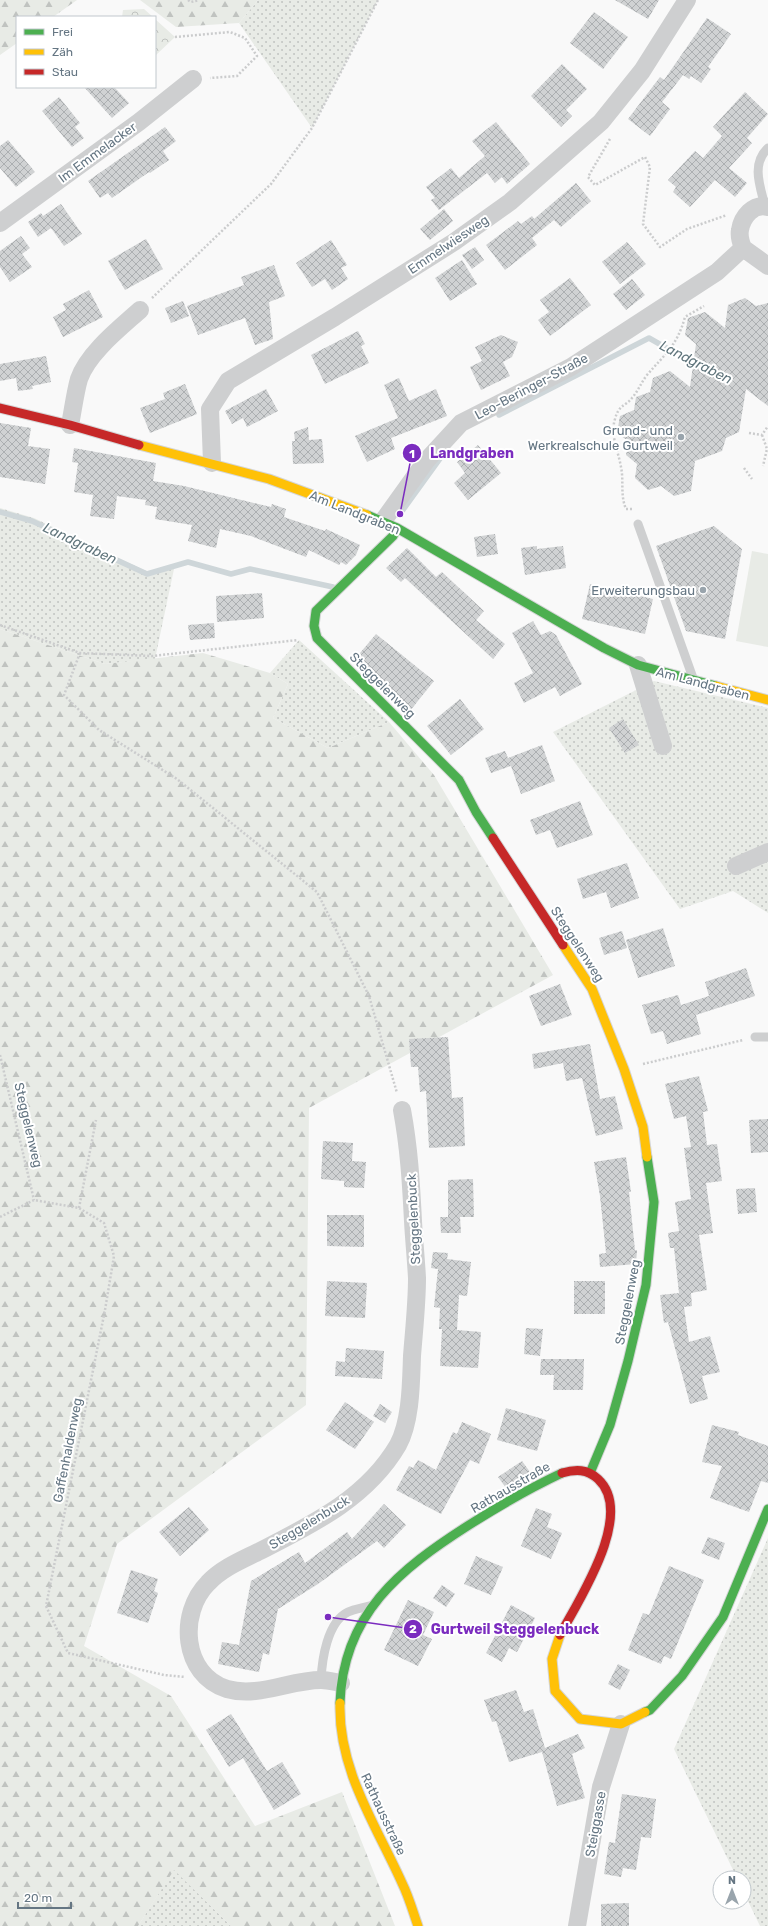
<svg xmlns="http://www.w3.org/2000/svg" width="768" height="1926" font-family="Rubik,sans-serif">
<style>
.grass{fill:url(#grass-dots)}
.forest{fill:url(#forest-firs)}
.park{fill:url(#park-crowns)}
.garden{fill:#e8ebe6}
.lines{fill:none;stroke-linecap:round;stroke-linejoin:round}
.stream{stroke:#ced6d9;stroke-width:5.5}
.building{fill:url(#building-cross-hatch)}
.fast-casing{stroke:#d5d6d7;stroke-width:11}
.slow-casing{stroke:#d5d6d7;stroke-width:11}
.jam-casing{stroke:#d5d6d7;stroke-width:11}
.path{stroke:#cbcccd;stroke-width:2.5;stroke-dasharray:2 2;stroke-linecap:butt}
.lane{stroke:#cecfd0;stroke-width:9}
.street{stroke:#cecfd0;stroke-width:18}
.fast{stroke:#4caf50;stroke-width:9}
.slow{stroke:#ffc107;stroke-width:9}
.jam{stroke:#c62828;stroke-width:9}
.poi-dot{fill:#99a4ac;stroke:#fff;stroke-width:1.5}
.labels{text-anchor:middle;stroke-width:4;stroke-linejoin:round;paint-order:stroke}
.street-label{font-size:13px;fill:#657683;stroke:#fff}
.poi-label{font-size:13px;fill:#657683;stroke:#fff;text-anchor:end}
.water-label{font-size:14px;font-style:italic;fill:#60757c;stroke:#fff}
.leader{fill:none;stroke:#7b2cbf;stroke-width:1.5}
.callout-dot{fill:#7b2cbf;stroke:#fff;stroke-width:1.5}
.mark-label{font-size:12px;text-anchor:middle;font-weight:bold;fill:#fff}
.callout-label{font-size:14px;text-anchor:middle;font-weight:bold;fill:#7b2cbf;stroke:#fff;stroke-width:4;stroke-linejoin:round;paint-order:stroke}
</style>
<defs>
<pattern id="grass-dots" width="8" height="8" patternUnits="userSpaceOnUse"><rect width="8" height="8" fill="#e8ebe6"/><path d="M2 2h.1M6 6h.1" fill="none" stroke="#c0c3c0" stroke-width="1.8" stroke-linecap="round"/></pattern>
<pattern id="forest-firs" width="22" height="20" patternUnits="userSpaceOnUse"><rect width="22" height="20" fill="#e8ebe6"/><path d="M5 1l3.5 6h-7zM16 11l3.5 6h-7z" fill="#c0c3c0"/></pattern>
<pattern id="park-crowns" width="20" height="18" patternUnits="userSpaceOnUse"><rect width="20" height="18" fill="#e8ebe6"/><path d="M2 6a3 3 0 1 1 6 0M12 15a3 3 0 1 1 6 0" fill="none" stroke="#c0c3c0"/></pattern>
<pattern id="building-cross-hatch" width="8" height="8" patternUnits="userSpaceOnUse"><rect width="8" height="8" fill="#d0d2d3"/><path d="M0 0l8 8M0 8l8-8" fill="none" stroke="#acafb1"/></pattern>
</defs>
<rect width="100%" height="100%" fill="#f9f9f9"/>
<!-- grass -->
<path class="grass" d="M258 0H378L312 128 239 23Z
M0 508 34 518 148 572 172 566 174 569 155 659 105 664 0 629Z
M299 640 389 722 328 748 273 718 288 684 270 673Z
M654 681 768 708V913L733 891 680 909 553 732Z
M768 1538V1926H760L744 1893V1878H737L674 1749Z
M174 1869 231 1926H138Z"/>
<!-- forest -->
<path class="forest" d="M0 0H77L53 17H17V43L0 55Z
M140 0H258L239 23 176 27Z
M0 629 105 664 203 653 270 673 288 684 273 718 328 748 389 722 434 775 553 975 309 1108 306 1405 117 1544 84 1646 171 1696 255 1826 342 1792 395 1926H231L174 1870 138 1926H0Z"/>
<!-- park -->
<path class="park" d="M144 9 153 17H122L123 10Z
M155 19 175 37 155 56Z"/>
<!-- garden -->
<path class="garden" d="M752 551 768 554V647L736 641Z"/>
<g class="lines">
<!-- stream -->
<path class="stream" d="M499 415 649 338 700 367
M0 512 32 521 147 574 188 562 231 574 250 569 333 587
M400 514 442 456"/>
</g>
<!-- building -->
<path class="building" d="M615 0H659L648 19Z
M594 12 628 37 603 69 570 43Z
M707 18 731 34 708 67 711 69 701 83 691 76 689 79 683 75 662 102 670 109 650 136 628 119 660 77 664 80Z
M562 64 587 89 566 110 572 116 561 127 531 96Z
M84 87H114L129 103 112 118Z
M745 92 768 114 747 138 752 143 729 168 747 183 735 197 715 180 690 207 673 192 676 187 668 180 695 151 703 158 722 136 713 127Z
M59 97 80 123 75 127 84 138 72 147 42 111Z
M496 122 530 164 507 184 502 177 495 183 487 173 439 210 431 200 435 198 426 187 451 168 459 178 485 156 472 141Z
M165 127 176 141 163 151 169 160 150 173 149 172 112 198 108 193 100 198 88 181Z
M8 140 35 172 16 187 0 168V146Z
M576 183 591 201 561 227 554 220 532 238 537 245 505 270 486 245 518 221 521 224 532 216 534 219Z
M61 204 82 234 64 246 51 228 38 237 28 222 41 213 43 216Z
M444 209 453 221 430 240 420 229Z
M21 236 30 248 22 254 32 267 10 282 0 267V251Z
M146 239 163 269 125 290 108 261Z
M331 240 347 265 341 268 348 279 332 290 325 279 312 287 296 263Z
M627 242 646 264 620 284 602 262Z
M475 247 484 260 472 269 462 255Z
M462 260 477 284 450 301 435 278Z
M274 265 285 296 269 302 273 339 255 345 245 318 198 335 187 306 244 285 241 277Z
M570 278 591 305 550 336 538 320 549 312 540 300Z
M632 279 645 295 626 310 613 294Z
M89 290 103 317 63 337 53 317 66 310 63 304Z
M745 298 756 306 768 303V406L746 389 739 432 726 438 722 451 695 461 691 491 674 496 661 486 648 490 635 478 637 464 626 455 628 441 617 433 620 416 634 410 636 397 650 392 653 378 670 371 690 387 696 344 685 335 688 318 705 312 725 328 728 305Z
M183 301 189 316 171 323 165 308Z
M358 331 365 344 361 346 369 363 325 384 311 355Z
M501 335 518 342 512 357 503 362 510 376 481 390 470 367 482 361 475 347Z
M46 356 51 382 32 386 33 389 18 391 16 378 0 381V364Z
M399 378 409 401 436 389 447 416 391 438 395 449 367 462 355 436 398 418 384 385Z
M185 384 197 414 150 433 140 408 165 399 163 393Z
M266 389 278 411 247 427 243 418 232 424 225 411Z
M0 423 31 428 28 446 50 449 45 484 0 477Z
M308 427 309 440 322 439 324 463 293 464 292 441H295L294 432Z
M478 445 501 473 468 500 454 483 465 473 457 462Z
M74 448 156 463 153 481 184 486 271 507 272 504 286 509 284 517 325 531 326 529 360 545 356 555 346 565 341 562 339 565 309 550 306 557 251 536 220 529 216 548 188 541 192 525 155 519 157 507 145 505 146 500 117 496 114 519 90 516 93 495 74 492 78 463 72 462Z
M714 526 742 549 725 639 686 631 656 546Z
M495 534 498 554 477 557 474 537Z
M537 546V549L563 546 566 568 525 575 521 548Z
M407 548 436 577 442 572 484 611 476 620 505 644 493 659 405 578 401 582 386 568Z
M590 584 653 599 645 634 582 619Z
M262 593 264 618 217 622 216 596Z
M533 621 541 635 550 631 556 635 582 684 560 696 555 687 524 703 514 683 533 673 512 633Z
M214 623 215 638 190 640 188 625Z
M376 634 434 681 409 712 398 701 399 700 355 659Z
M460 699 484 729 451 755 427 726Z
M623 719 639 745 625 753 609 728Z
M542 745 555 781 521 794 511 766 491 773 485 758 505 751 508 758Z
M580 801 593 835 557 848 550 830 536 835 530 820Z
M627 863 639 898 611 908 606 892 583 899 577 879Z
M663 928 675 966 638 978 626 940Z
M622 931 627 948 604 955 599 938Z
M746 968 755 996 696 1015 701 1034 667 1044 663 1031 651 1034 642 1005 678 995 681 1005 709 996 705 982Z
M560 984 572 1015 541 1026 529 996Z
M448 1037 452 1098 463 1097 465 1146 429 1148 426 1091 420 1092 418 1067H411L409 1039Z
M590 1044 600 1099 615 1096 623 1129 596 1136 582 1078 566 1081 563 1063 534 1069 532 1054Z
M699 1076 708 1111 703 1112 707 1145 717 1144 722 1181 706 1183 713 1233 699 1235 707 1290 691 1293 692 1306 684 1307 689 1342 710 1336 720 1372 702 1376 708 1399 690 1404 668 1322 664 1323 660 1295 679 1293 674 1248H670L668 1233 679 1231 675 1202 691 1199 684 1148 691 1147 686 1116 674 1119 665 1084Z
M768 1119V1152L751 1153 749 1120Z
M323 1141 353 1143 352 1161 366 1162 364 1188 344 1187V1181L321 1179Z
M626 1157 631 1192H629L635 1250 628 1251 637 1250 636 1264 600 1267 599 1254 606 1253 600 1196 594 1162Z
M473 1179 474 1217H460L461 1233H441L440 1217H448V1180Z
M755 1188 757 1212 738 1214 736 1189Z
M327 1215H364V1247L327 1246Z
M433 1252 448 1253 447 1259 471 1262 467 1296 459 1295 457 1330 481 1332 478 1368 440 1366 442 1329H439L440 1308 434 1307 438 1269 431 1268Z
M327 1281 367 1283 365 1318 325 1316Z
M574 1281H605V1314H574Z
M526 1328 543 1329 540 1356 524 1354Z
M346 1348 384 1351 382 1379 335 1376 336 1361 345 1362Z
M541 1359H584L583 1390H553L554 1375H540Z
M345 1402 374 1422 355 1449 326 1430Z
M380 1404 392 1412 385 1423 373 1416Z
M506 1408 546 1420 537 1451 497 1440Z
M462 1422 491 1434 479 1464 470 1460 441 1514 396 1490 409 1466 413 1468 418 1460 436 1470 453 1432 457 1434Z
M712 1425 739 1432 738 1435 768 1446V1483L761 1481 749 1512 710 1498 722 1466 702 1462Z
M522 1461 530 1472 506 1488 498 1477Z
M384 1504 406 1525 384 1548 377 1541 318 1584 278 1609 269 1655 263 1653 259 1672 218 1664 222 1642 239 1645 251 1581 299 1552 305 1563 347 1532 352 1539Z
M189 1507 209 1530 180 1556 159 1532Z
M536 1508 552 1514 547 1527 562 1533 551 1559 521 1546Z
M708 1537 725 1543 719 1560 701 1553Z
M476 1556 503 1567 491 1595 464 1584Z
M669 1566 704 1580 671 1659 664 1656 661 1664 628 1650 643 1613 649 1615Z
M131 1570 158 1579 154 1591 158 1593 148 1623 117 1613Z
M442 1585 455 1594 446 1607 433 1598Z
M408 1600 434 1612 423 1635 432 1639 418 1666 384 1650Z
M511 1605 535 1618 517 1652 509 1648 502 1662 486 1653Z
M618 1664 630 1670 620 1690 608 1684Z
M516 1690 524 1712 533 1709 545 1748 578 1734 585 1748 572 1754 585 1798 557 1806 542 1752 509 1762 496 1721 492 1722 484 1700Z
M231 1714 267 1771 282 1762 301 1794 274 1810 243 1758 229 1767 206 1730Z
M622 1794 656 1799 651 1838 641 1837 636 1870 623 1868 621 1877 604 1874 609 1842 615 1843Z
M629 1903V1926H601V1904Z"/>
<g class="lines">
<!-- fast casing -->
<g class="fast-casing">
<path id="fast" d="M367 515 397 528 604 648 638 665 716 686
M397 528 393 536 316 611 314 626 317 638 459 780 476 812 493 838
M590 1473 610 1425 628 1361 646 1285 654 1202 647 1157
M340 1703C343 1614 400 1569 469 1525 499 1506 530 1488 562 1473
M645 1712 650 1710 682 1676 723 1617 768 1509"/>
</g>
<!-- slow casing -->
<g class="slow-casing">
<path id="slow" d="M139 445 269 479 367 515
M716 686 768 700
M563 945 592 989 624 1069 643 1127 647 1157
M560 1635 552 1659 555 1691 580 1719 621 1724 645 1712
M340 1703C338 1770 376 1825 402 1883 409 1897 413 1912 418 1926"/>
</g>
<!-- jam casing -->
<g class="jam-casing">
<path id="jam" d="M0 408 70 425 139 445
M493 838 563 945
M560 1635C578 1601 636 1514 598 1479 587 1469 576 1469 562 1473"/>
</g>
<!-- path -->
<path class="path" d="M188 0 191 2 199 0
M175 37 230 32 245 38 257 56 237 76 210 78
M610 139 588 177 595 185 645 157 650 167 643 224 660 247 687 229 727 215
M152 298 271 184 312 128 378 0
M749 433 762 435 768 426
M762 435 767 449 763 466
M744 468 752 479
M632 509H626C620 495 624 481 621 467 618 450 610 435 615 419 619 404 625 407 632 398 638 391 641 383 647 375 665 354 677 346 685 317L704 306
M0 625 80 653 152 656 298 640
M80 653 64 695 99 730 177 779 317 892 369 996 397 1093
M0 1055 34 1200
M643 1064 743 1040
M79 1208 96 1120
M0 1217 34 1200 79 1208 104 1223 114 1256 105 1310 46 1606 68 1653 164 1675 185 1677"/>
<!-- lane -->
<path class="lane" d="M765 206C760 186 751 164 768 148
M638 524 693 678
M755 1037H768
M321 1680C322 1660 327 1622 348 1612 354 1609 362 1608 369 1606"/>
<!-- street -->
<path class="street" d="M768 207C753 203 742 217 740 230 739 235 741 243 743 248L768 266
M0 223 139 122 193 79
M70 425C73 410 75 393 79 379 88 353 120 328 140 310
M212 463 210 409 228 381 335 317 454 242 510 202 601 122 642 71 687 0
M383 521 426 461 461 423 571 367 717 272 743 248
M638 665 663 746
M736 866 768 852
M341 1683C335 1682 327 1680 321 1680 290 1680 258 1698 227 1689 182 1675 178 1613 208 1583 222 1568 242 1560 260 1551 313 1524 367 1498 398 1445 411 1421 411 1383 412 1356 414 1330 417 1304 417 1278 416 1259 414 1240 413 1221 411 1182 409 1148 402 1110
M577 1926 601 1787 621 1724"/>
<!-- fast -->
<use href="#fast" class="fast"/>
<!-- slow -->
<use href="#slow" class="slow"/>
<!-- jam -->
<use href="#jam" class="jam"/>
</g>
<!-- markers -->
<g class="poi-dot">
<circle cx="681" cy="437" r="4"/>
<circle cx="703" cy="590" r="4"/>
</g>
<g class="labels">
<!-- street labels -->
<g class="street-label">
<text transform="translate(97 152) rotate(-36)" y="5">Im Emmelacker</text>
<text transform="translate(448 244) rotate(-34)" y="5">Emmelwiesweg</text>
<text transform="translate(531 386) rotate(-28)" y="5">Leo-Beringer-Straße</text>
<text transform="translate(355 512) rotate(22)" y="5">Am Landgraben</text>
<text transform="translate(703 683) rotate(15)" y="5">Am Landgraben</text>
<text transform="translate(383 685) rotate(45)" y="5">Steggelenweg</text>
<text transform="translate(578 944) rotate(57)" y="5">Steggelenweg</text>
<text transform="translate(29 1125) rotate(77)" y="5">Steggelenweg</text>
<text transform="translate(413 1219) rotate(-93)" y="5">Steggelenbuck</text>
<text transform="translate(627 1302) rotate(-79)" y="5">Steggelenweg</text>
<text transform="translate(67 1450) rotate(-79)" y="5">Gaffenhaldenweg</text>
<text transform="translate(510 1487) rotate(-30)" y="5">Rathausstraße</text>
<text transform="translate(309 1522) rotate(-31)" y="5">Steggelenbuck</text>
<text transform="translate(384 1814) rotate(65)" y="5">Rathausstraße</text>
<text transform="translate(595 1824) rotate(-80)" y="5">Steiggasse</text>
</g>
<!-- poi labels -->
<g class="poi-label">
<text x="673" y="435">Grund- und<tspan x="673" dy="15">Werkrealschule Gurtweil</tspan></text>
<text x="695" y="595">Erweiterungsbau</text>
</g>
<!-- water labels -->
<g class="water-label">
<text transform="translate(696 362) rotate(27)" y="5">Landgraben</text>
<text transform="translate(80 543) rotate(25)" y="5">Landgraben</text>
</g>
</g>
<!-- callouts -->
<path class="leader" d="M400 514L412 453M328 1617L413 1629"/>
<g class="callout-dot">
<circle cx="400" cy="514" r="4"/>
<circle cx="328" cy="1617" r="4"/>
<circle cx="412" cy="453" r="10"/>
<circle cx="413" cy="1629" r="10"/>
</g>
<g class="mark-label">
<text x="412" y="458">1</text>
<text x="413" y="1633">2</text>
</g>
<g class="callout-label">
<text x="472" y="458">Landgraben</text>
<text x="515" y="1634">Gurtweil Steggelenbuck</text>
</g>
<!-- legend -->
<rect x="16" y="16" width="140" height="72" fill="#ffffff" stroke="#c1c8cd"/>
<rect x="24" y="29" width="20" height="6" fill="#4caf50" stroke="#c1c8cd"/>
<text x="52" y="36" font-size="12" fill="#657683">Frei</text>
<rect x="24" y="49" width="20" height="6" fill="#ffc107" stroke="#c1c8cd"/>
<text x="52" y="56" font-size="12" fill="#657683">Zäh</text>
<rect x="24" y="69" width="20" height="6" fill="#c62828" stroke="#c1c8cd"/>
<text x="52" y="76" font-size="12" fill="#657683">Stau</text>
<!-- north arrow -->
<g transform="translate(732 1890)"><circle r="19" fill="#ffffff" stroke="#c1c8cd"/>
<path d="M0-3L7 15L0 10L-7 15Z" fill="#99a4ac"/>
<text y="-6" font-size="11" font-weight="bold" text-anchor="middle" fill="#657683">N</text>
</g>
<!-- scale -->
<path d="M18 1902v6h53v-6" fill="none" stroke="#657683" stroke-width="2"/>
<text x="24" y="1902" font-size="12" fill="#657683" stroke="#ffffff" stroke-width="3" paint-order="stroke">20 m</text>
</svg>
